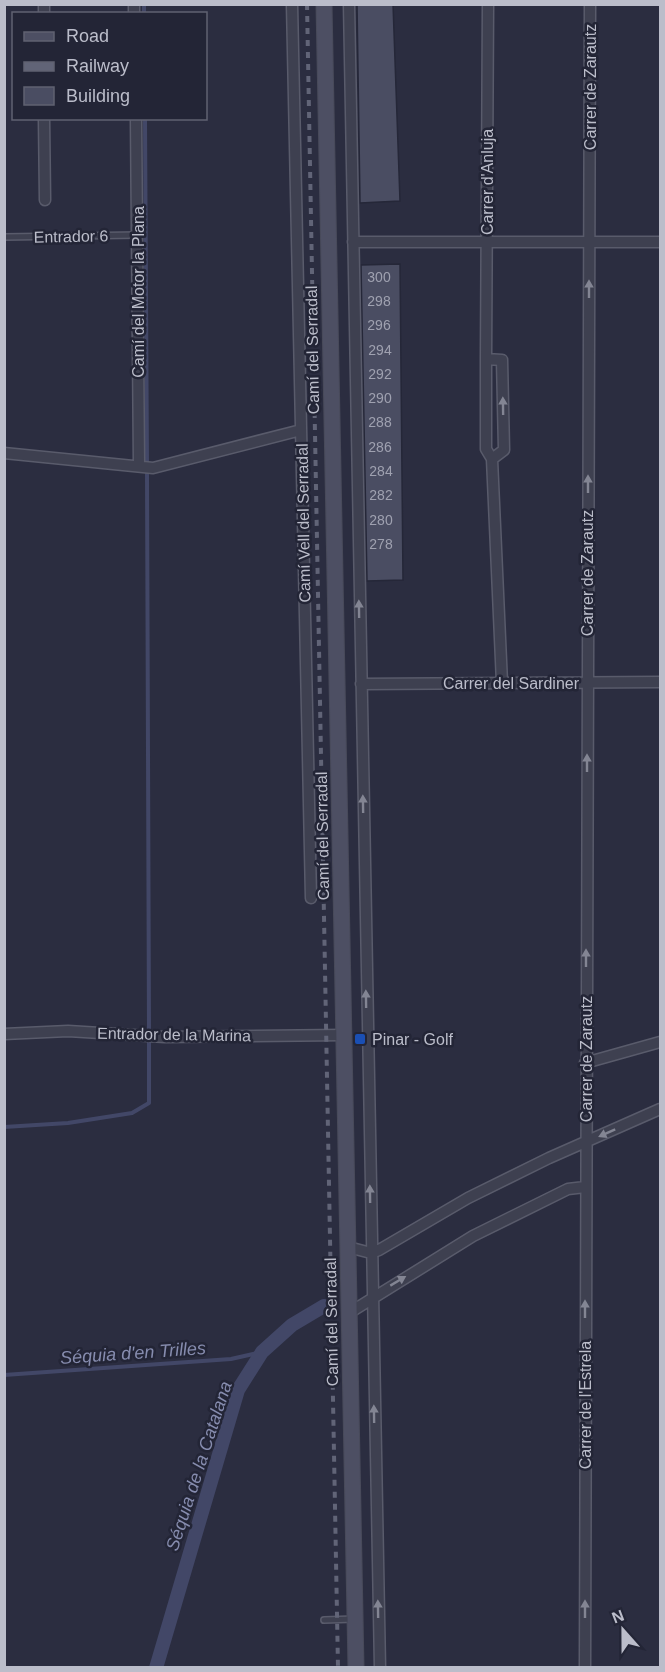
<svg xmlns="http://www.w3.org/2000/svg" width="665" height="1672" font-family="Helvetica,sans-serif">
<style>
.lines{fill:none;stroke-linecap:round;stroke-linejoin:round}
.stream{stroke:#424767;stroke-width:4}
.canal{stroke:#424767;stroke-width:14}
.building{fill:#4a4d62;stroke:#252738;stroke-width:1.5}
.lane-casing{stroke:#595b6b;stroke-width:8}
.street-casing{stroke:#595b6b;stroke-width:13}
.secondary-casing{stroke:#484a5a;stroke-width:17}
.lane{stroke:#3e4050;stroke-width:5}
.street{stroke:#3e4050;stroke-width:10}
.secondary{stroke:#4d4f63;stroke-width:15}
.rail{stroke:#616477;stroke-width:4;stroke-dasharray:6 6;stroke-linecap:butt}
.oneway{fill:#838593}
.transit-dot{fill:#1a4fb4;stroke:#232536;stroke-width:2}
.labels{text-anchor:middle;stroke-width:5;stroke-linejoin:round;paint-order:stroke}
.number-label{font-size:14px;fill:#9fa1b0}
.street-label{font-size:16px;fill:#bbbdca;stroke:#232536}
.poi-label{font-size:16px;fill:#bbbdca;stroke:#232536;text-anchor:start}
.water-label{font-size:18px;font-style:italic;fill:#868cae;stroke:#232536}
</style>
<rect width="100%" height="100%" fill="#2b2d40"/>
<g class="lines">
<!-- stream -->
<path class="stream" d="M144 4V14
M145 118 147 465
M147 472 149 1031
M4 1127 68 1123 132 1113 149 1103V1042
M4 1375 231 1359 262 1352"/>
<!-- canal -->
<path class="canal" d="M156 1668 238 1390 262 1352 292 1325 324 1306"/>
</g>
<!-- building -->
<path class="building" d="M357 4H393L400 201 360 203Z
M400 264 403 580 367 581 361 265Z"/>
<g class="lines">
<!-- lane casing -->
<g class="lane-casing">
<path id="lane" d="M4 237 138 235
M324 1620 355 1619"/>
</g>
<!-- street casing -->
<g class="street-casing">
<path id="street" d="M44 4V14
M134 4V14
M292 4 311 898
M349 4 380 1668
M44 118 45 200
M136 118 139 465
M353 242H660
M486 359 488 4
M4 453 153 468 301 430
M492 459 504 450 502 360 486 359V449L492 459 502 683
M361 684 660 682
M4 1034 68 1031 165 1037 344 1035
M585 1063 660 1042
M348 1247 371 1253 379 1250 468 1198 549 1158 660 1109
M349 1313 473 1236 568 1189 585 1187
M585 1668 590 4"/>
</g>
<!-- secondary casing -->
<g class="secondary-casing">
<path id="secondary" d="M324 4 356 1668"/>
</g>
<!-- lane -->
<use href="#lane" class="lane"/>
<!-- street -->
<use href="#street" class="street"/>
<!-- secondary -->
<use href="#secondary" class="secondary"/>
<!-- rail -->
<path class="rail" d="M307 4 338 1668"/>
</g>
<!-- one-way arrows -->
<defs><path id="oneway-solid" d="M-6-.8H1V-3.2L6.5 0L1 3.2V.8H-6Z" transform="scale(1.5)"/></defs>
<g class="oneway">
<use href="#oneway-solid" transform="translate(589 289) rotate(-90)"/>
<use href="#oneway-solid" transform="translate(503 406) rotate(-91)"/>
<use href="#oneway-solid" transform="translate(588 484) rotate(-90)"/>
<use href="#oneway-solid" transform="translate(359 609) rotate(-91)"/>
<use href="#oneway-solid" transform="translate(587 763) rotate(-90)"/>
<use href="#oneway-solid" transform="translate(363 804) rotate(-91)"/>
<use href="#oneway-solid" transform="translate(586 958) rotate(-90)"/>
<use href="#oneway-solid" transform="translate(366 999) rotate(-91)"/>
<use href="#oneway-solid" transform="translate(607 1133) rotate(156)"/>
<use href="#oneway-solid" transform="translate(370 1194) rotate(-91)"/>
<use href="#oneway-solid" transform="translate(398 1281) rotate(-31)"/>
<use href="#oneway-solid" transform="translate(585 1309) rotate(-90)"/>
<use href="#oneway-solid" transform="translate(374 1414) rotate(-91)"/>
<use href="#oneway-solid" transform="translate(378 1609) rotate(-91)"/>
<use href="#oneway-solid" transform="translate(585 1609) rotate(-90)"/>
</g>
<!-- markers -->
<rect class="transit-dot" x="354" y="1033" width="12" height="12" rx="3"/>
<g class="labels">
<!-- number labels -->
<g class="number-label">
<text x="379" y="282">300</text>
<text x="379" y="306">298</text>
<text x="379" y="330">296</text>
<text x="380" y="355">294</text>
<text x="380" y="379">292</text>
<text x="380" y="403">290</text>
<text x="380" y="427">288</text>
<text x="380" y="452">286</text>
<text x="381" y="476">284</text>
<text x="381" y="500">282</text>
<text x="381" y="525">280</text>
<text x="381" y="549">278</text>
</g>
<!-- street labels -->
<g class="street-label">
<text transform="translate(590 87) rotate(-90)" y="6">Carrer de Zarautz</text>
<text transform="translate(487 182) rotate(-90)" y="6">Carrer d'Anluja</text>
<text transform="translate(71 236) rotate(-1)" y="6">Entrador 6</text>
<text transform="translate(138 292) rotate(-90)" y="6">Camí del Motor la Plana</text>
<text transform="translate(312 350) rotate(-91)" y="6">Camí del Serradal</text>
<text transform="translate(303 523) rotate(-91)" y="6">Camí Vell del Serradal</text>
<text transform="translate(587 573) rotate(-90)" y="6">Carrer de Zarautz</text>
<text x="511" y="689">Carrer del Sardiner</text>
<text transform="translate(322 836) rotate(-91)" y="6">Camí del Serradal</text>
<text transform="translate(174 1034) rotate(1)" y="6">Entrador de la Marina</text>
<text transform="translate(586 1059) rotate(-90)" y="6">Carrer de Zarautz</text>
<text transform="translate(331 1322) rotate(-91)" y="6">Camí del Serradal</text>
<text transform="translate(585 1405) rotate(-90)" y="6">Carrer de l'Estrela</text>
</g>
<!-- poi labels -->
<g class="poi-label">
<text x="372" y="1045">Pinar - Golf</text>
</g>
<!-- water labels -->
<g class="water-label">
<text transform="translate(133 1353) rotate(-4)" y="6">Séquia d'en Trilles</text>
<text transform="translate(199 1466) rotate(-72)" y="6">Séquia de la Catalana</text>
</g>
</g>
<!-- border -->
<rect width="665" height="1672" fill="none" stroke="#bbbdca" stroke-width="12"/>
<!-- legend -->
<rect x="12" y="12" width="195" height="108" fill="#232536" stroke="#606271" stroke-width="1.5"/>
<rect x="24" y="32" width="30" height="9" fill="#4d4f63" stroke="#606271" stroke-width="1.5"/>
<text x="66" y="42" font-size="18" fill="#bbbdca">Road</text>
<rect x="24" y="62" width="30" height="9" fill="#616477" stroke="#606271" stroke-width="1.5"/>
<text x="66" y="72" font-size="18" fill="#bbbdca">Railway</text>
<rect x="24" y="87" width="30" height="18" fill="#4a4d62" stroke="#606271" stroke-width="1.5"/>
<text x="66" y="102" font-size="18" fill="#bbbdca">Building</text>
<!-- north arrow -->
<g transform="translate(623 1630) rotate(339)" stroke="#232536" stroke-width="4.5" paint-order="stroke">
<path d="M0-4.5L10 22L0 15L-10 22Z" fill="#bbbdca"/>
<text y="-9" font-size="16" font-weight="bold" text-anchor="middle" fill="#bbbdca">N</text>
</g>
</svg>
